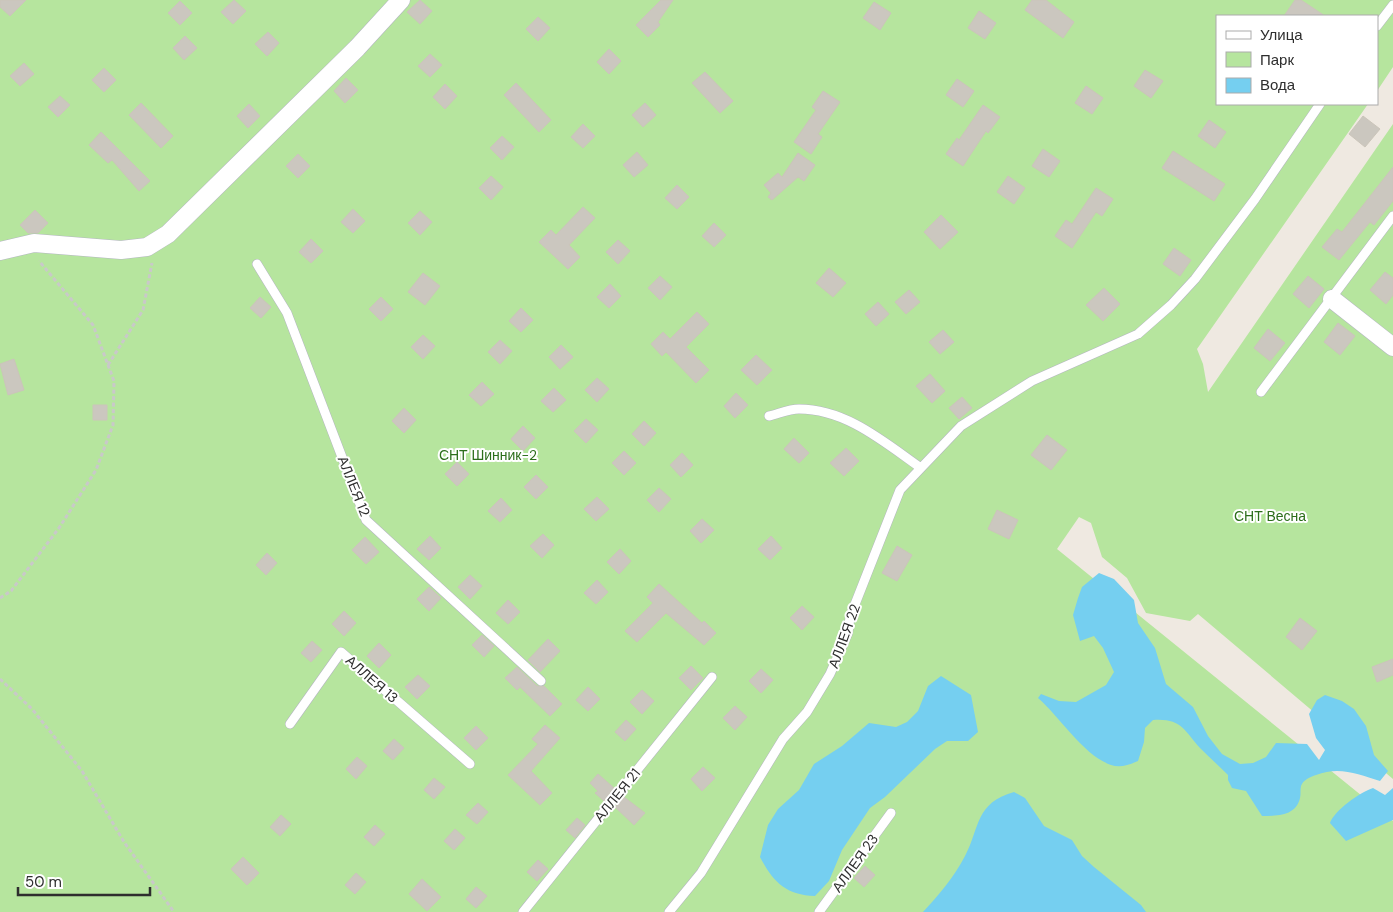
<svg xmlns="http://www.w3.org/2000/svg" width="1393" height="912" font-family="'DM Sans',sans-serif">
<style>
.green{fill:#b6e59e}
.water{fill:#75cff0}
.building{fill:#cbc7bf;stroke:#cbc5ba}
.lines{fill:none;stroke-linecap:round;stroke-linejoin:round}
.lane-casing{stroke:#b4b7c1;stroke-width:10}
.street-casing{stroke:#b4b7c1;stroke-width:19}
.path{stroke:#c9c9c9;stroke-width:3;stroke-dasharray:4 2.5;stroke-linecap:butt}
.lane{stroke:#fff;stroke-width:9}
.street{stroke:#fff;stroke-width:18}
.labels{text-anchor:middle;stroke-width:4;stroke-linejoin:round;paint-order:stroke}
.park-label{font-size:14px;fill:#2c6e1b;stroke:#fff}
.street-label{font-size:14px;fill:#2e2e2e;stroke:#fff}
</style>
<rect width="100%" height="100%" fill="#efe9e1"/>
<!-- green -->
<path class="green" d="M0 0H1393V67L1377 91V16H1217V104H1368L1197 349 1203 364 1208 392 1393 124V779L1198 614 1190 621 1146 613 1127 578 1102 557 1091 523 1079 517 1057 549 1393 821V912H0Z"/>
<!-- water -->
<path class="water" d="M1099 573 1114 579 1134 600 1138 623 1155 648 1166 684 1193 707 1208 736 1222 754 1240 764 1253 763 1266 757 1276 743 1307 744 1319 760 1325 750 1316 738 1309 714 1317 700 1325 695 1342 701 1354 709 1366 726 1374 755 1388 771 1380 781C1358 774 1339 766 1316 775 1310 777 1303 780 1301 786 1300 790 1301 794 1300 798 1296 816 1277 816 1262 816L1246 791 1232 788 1228 780V775C1219 766 1209 757 1200 748 1184 730 1181 718 1153 720L1145 728 1144 742 1138 761C1129 765 1120 768 1111 765 1083 755 1061 718 1038 698L1041 694 1059 701 1076 702 1106 685 1114 672 1103 648 1094 636 1080 641 1073 615 1078 598 1082 587Z
M941 676 971 695 978 732 968 741H947L935 749 885 797 870 808 842 850 829 881 815 896C786 895 773 882 760 857L768 825 778 809 799 790 814 764 842 746 869 723 896 727 907 722 918 711 928 686Z
M1373 788 1385 795 1393 788V820L1346 841 1330 823C1334 811 1360 792 1373 788Z
M1014 792 1025 798 1044 826 1072 840 1082 856 1094 867 1141 905 1146 912H923C939 895 954 877 965 856 980 827 975 803 1014 792Z"/>
<!-- building -->
<path class="building" d="M0 0H26L10 16 0 7Z
M234 0 246 11 233 24 221 12Z
M420 0 432 11 420 24 407 12Z
M661 0H673L658 22 660 25 648 37 636 25Z
M1032 0H1046L1074 22 1063 38 1025 10Z
M1295 0H1301L1325 16H1284Z
M180 1 192 13 180 25 168 13Z
M874 2 891 13 880 30 863 18Z
M979 11 996 23 985 39 968 28Z
M538 17 550 28 538 41 526 29Z
M268 32 279 43 267 56 255 44Z
M185 36 197 48 184 60 173 48Z
M609 49 621 61 609 74 597 62Z
M430 54 442 65 430 77 418 66Z
M24 63 34 74 20 86 10 76Z
M104 68 116 80 104 92 92 80Z
M1145 70 1163 81 1151 98 1134 86Z
M705 72 733 101 720 113 692 83Z
M346 78 358 90 345 103 334 91Z
M957 79 974 91 963 107 946 95Z
M516 83 551 120 539 132 504 95Z
M445 84 457 96 445 109 433 97Z
M1086 86 1103 98 1092 114 1075 103Z
M823 91 840 102 818 134 822 137 811 154 794 142 816 110 812 107Z
M60 96 70 105 58 117 48 107Z
M141 103 173 136 161 148 129 115Z
M645 103 656 115 643 127 632 115Z
M249 104 260 116 248 128 237 116Z
M983 105 1000 117 988 133 986 131 963 166 946 154 957 138 959 140Z
M1363 116 1380 129 1365 147 1349 134Z
M1209 120 1226 132 1215 148 1198 136Z
M583 124 595 136 583 148 571 137Z
M101 132 150 181 139 191 112 160 108 163 89 145Z
M502 136 514 147 502 160 490 148Z
M1043 149 1060 161 1049 177 1032 166Z
M1173 151 1225 184 1214 201 1162 168Z
M637 152 648 165 634 177 623 165Z
M798 153 815 165 804 181 798 177 772 200 768 197 771 193 764 185 778 173 782 177Z
M298 154 310 166 298 178 286 166Z
M1393 167V201L1374 225 1370 222 1339 260 1322 247 1337 229 1342 232Z
M491 176 503 187 491 200 479 188Z
M1008 176 1025 188 1014 204 997 192Z
M677 185 689 197 677 209 665 198Z
M1096 188 1113 199 1102 216 1096 212 1072 248 1055 236 1066 220 1072 224Z
M583 207 595 218 569 245 580 257 568 269 539 242 551 230 556 235Z
M353 209 365 221 353 233 341 222Z
M35 210 48 223 38 233H28L20 225Z
M420 211 432 222 420 235 408 223Z
M941 215 958 232 940 249 924 232Z
M714 223 726 235 714 247 702 236Z
M311 239 323 251 311 263 299 252Z
M618 240 630 251 618 264 606 252Z
M1174 248 1191 260 1180 276 1163 264Z
M829 268 846 283 833 297 816 283Z
M1385 272 1393 278V295L1386 304 1370 290Z
M423 273 440 286 425 305 408 292Z
M660 276 672 287 660 300 648 288Z
M1308 276 1324 289 1309 308 1293 294Z
M610 284 621 296 609 308 597 297Z
M1104 288 1120 304 1103 321 1086 305Z
M909 290 920 302 906 314 895 302Z
M260 297 271 307 261 318 250 308Z
M381 297 393 309 381 321 369 309Z
M878 302 889 314 876 326 865 314Z
M521 308 533 320 521 332 509 321Z
M697 312 709 324 686 347 709 370 696 383 666 352 662 356 651 344 663 332 670 339Z
M1338 323 1355 336 1340 355 1324 342Z
M1268 329 1285 343 1270 361 1254 348Z
M943 330 954 342 940 354 929 342Z
M423 335 435 346 423 359 411 347Z
M500 340 512 351 500 364 488 352Z
M561 345 573 357 560 369 549 357Z
M756 355 772 370 757 385 741 370Z
M14 359 24 390 8 395 0 364Z
M930 374 945 391 932 403 916 386Z
M597 378 609 389 597 402 585 390Z
M482 382 494 394 481 406 469 395Z
M554 388 566 400 553 412 541 401Z
M736 393 748 405 735 418 724 406Z
M962 397 972 408 959 419 949 408Z
M93 405H107V420H93Z
M404 408 416 420 404 433 392 421Z
M586 419 598 430 586 443 574 431Z
M644 421 656 433 644 446 632 434Z
M523 426 535 438 523 451 511 439Z
M1047 435 1067 450 1051 470 1031 455Z
M794 438 809 453 799 463 784 449Z
M846 448 859 461 844 476 830 463Z
M624 451 636 463 624 475 612 463Z
M682 453 693 465 681 477 670 465Z
M457 462 469 474 457 486 445 474Z
M536 475 548 487 536 499 524 487Z
M659 488 671 499 659 512 647 500Z
M597 497 609 509 596 521 584 509Z
M501 498 512 510 500 522 488 511Z
M997 510 1018 520 1009 539 988 529Z
M702 519 714 530 701 543 690 531Z
M543 534 554 545 542 558 530 546Z
M430 536 441 548 429 560 417 549Z
M771 536 782 548 770 560 758 549Z
M365 537 379 552 366 564 352 550Z
M897 546 912 555 897 581 882 573Z
M620 549 631 561 619 574 607 562Z
M267 553 277 563 266 575 256 565Z
M470 575 482 586 470 599 458 587Z
M597 580 608 592 596 604 584 593Z
M659 584 702 623 704 621 716 633 704 645 666 613 637 642 625 631 653 603 647 597Z
M429 587 441 598 429 611 417 599Z
M508 600 520 612 508 624 496 613Z
M802 606 814 617 802 630 790 618Z
M344 611 356 623 344 636 332 624Z
M1300 618 1317 631 1302 650 1286 637Z
M482 635 494 646 484 657 472 645Z
M548 639 560 651 540 672 528 660Z
M312 641 322 650 311 662 301 653Z
M379 643 391 655 379 668 367 656Z
M1393 659V675L1377 682 1372 667Z
M691 666 703 678 691 690 679 678Z
M517 667 537 686H544L562 704 550 716 520 687 517 690 505 678Z
M761 669 773 680 761 693 749 681Z
M418 675 430 686 417 699 405 687Z
M588 687 600 699 588 711 576 700Z
M642 690 654 701 642 714 630 702Z
M735 706 747 717 735 730 723 718Z
M626 720 636 729 625 741 615 732Z
M545 725 560 738 531 771 552 793 540 805 508 775 538 744 532 739Z
M476 726 488 738 476 750 464 738Z
M394 739 404 748 393 760 383 751Z
M357 757 367 766 356 779 346 769Z
M703 767 715 778 702 791 691 779Z
M598 774 614 788 604 801 595 793 598 791 590 783Z
M434 778 445 787 434 799 424 790Z
M624 797 645 813 634 825 615 807Z
M478 803 488 812 477 824 466 815Z
M281 815 291 824 280 836 270 827Z
M577 818 585 825 575 838 566 830Z
M375 825 385 834 374 846 364 837Z
M455 829 465 838 454 850 444 841Z
M243 857 259 873 247 885 231 869Z
M538 860 548 869 537 881 527 872Z
M865 866 875 875 864 887 854 878Z
M356 873 366 882 355 894 345 885Z
M422 879 441 897 427 911 409 894Z
M476 887 487 896 476 908 466 899Z"/>
<g class="lines">
<!-- lane casing -->
<g class="lane-casing">
<path id="lane" d="M1377 26 1393 5
M257 264 287 313 366 520 541 681
M1261 392 1393 216
M769 416C778 414 789 409 799 409 846 409 884 442 921 468
M290 724 341 652 470 764
M523 912 712 677
M669 912 701 873 783 739 807 712 830 674 848 633 850 617 900 490 961 426 1032 381 1138 334 1171 305 1195 279 1255 199 1320 104
M819 912 891 813"/>
</g>
<!-- street casing -->
<g class="street-casing">
<path id="street" d="M0 251 34 243 121 250 147 247 168 234 357 48 401 0
M1332 299 1393 347"/>
</g>
<!-- path -->
<path class="path" d="M108 365 143 310 152 263
M0 598 11 591 59 528 96 470 113 425 114 381 93 325 39 261
M0 679 32 709 82 771 124 842 174 912"/>
<!-- lane -->
<use href="#lane" class="lane"/>
<!-- street -->
<use href="#street" class="street"/>
</g>
<g class="labels">
<!-- park labels -->
<g class="park-label">
<text x="488" y="460">СНТ Шинник-2</text>
<text x="1270" y="521">СНТ Весна</text>
</g>
<!-- street labels -->
<g class="street-label">
<text transform="translate(354 486) rotate(68)" y="5">АЛЛЕЯ 12</text>
<text transform="translate(844 636) rotate(-70)" y="5">АЛЛЕЯ 22</text>
<text transform="translate(372 679) rotate(41)" y="5">АЛЛЕЯ 13</text>
<text transform="translate(617 795) rotate(-51)" y="5">АЛЛЕЯ 21</text>
<text transform="translate(855 863) rotate(-54)" y="5">АЛЛЕЯ 23</text>
</g>
</g>
<!-- legend -->
<rect x="1216" y="15" width="162" height="90" fill="#ffffff" stroke="#ababab"/>
<rect x="1226" y="31" width="25" height="8" fill="#ffffff" stroke="#ababab"/>
<text x="1260" y="40" font-size="15" fill="#2e2e2e">Улица</text>
<rect x="1226" y="52" width="25" height="15" fill="#b6e59e" stroke="#ababab"/>
<text x="1260" y="65" font-size="15" fill="#2e2e2e">Парк</text>
<rect x="1226" y="78" width="25" height="15" fill="#75cff0" stroke="#ababab"/>
<text x="1260" y="90" font-size="15" fill="#2e2e2e">Вода</text>
<!-- scale -->
<path d="M18 887v8h132v-8" fill="none" stroke="#2e2e2e" stroke-width="2.5"/>
<text x="25" y="887" font-size="15" fill="#2e2e2e" stroke="#ffffff" stroke-width="4" paint-order="stroke">50 m</text>
</svg>
